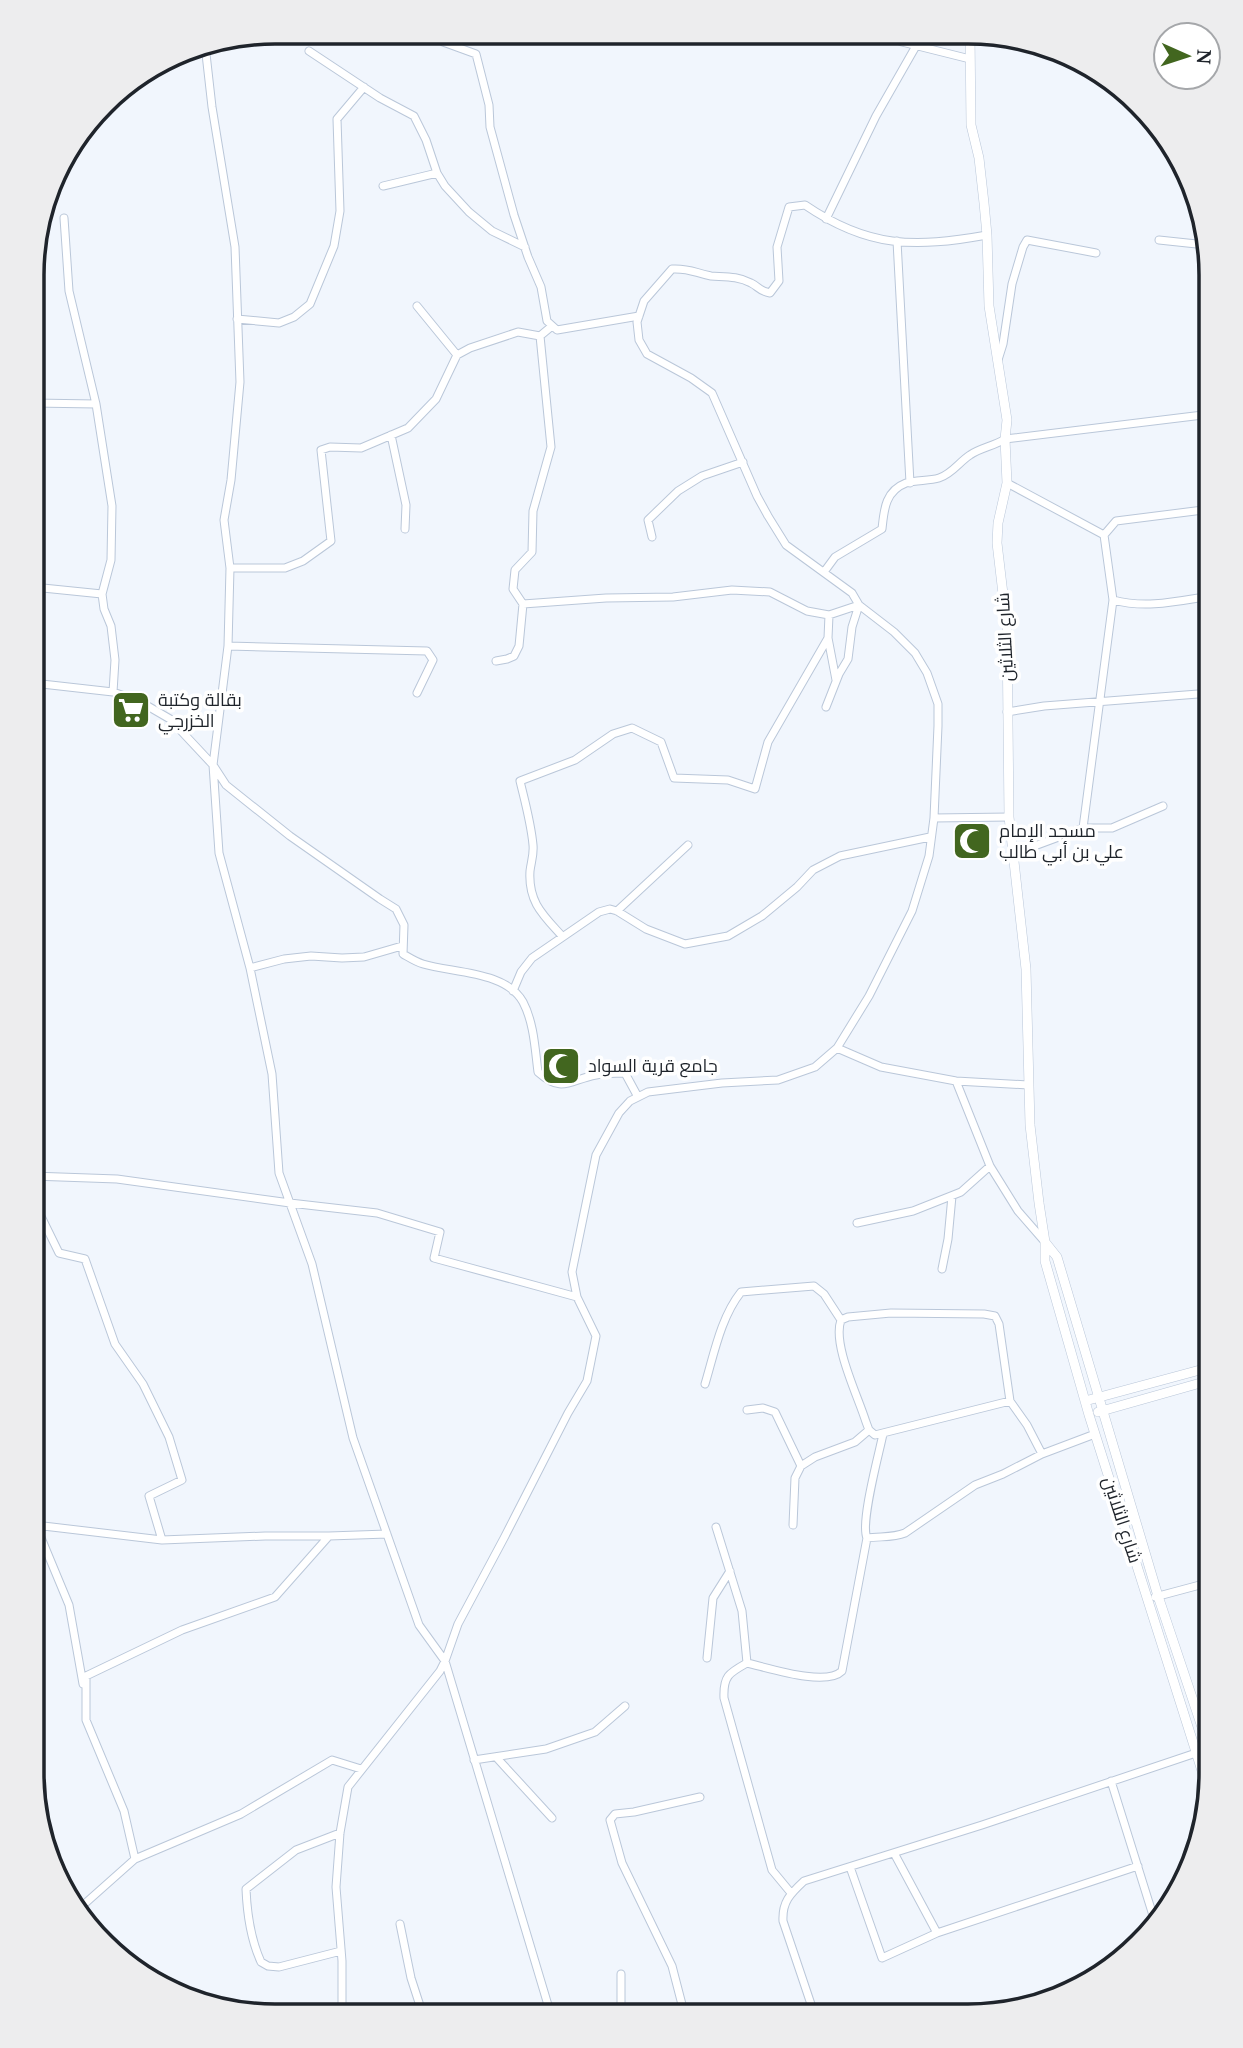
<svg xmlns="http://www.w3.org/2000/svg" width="1243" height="2048" font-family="'Noto Serif',Cairo,serif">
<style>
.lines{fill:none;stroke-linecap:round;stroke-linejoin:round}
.minor-casing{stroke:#bac7d9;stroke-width:9}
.tertiary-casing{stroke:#bac7d9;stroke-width:10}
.minor{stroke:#fff;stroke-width:7}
.tertiary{stroke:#fff;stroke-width:9}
.labels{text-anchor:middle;stroke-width:7;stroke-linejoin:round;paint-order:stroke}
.street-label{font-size:18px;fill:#1f242b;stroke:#fff}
.poi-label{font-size:18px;fill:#1f242b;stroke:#fff;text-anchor:start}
.rim{fill:none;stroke:#1f242b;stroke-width:3.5}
</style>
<rect width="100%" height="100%" fill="#f1f6fd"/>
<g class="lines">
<!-- minor casing -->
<g class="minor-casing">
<path id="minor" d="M441 32 443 42 476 54 489 105 490 127 514 215 528 257 541 287 547 321 557 330 639 316
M882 33 902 42 970 59
M205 45 212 107 235 247 240 382 231 480 224 520 230 568 228 646 213 765 219 853 250 968 272 1074 279 1173 312 1264 353 1438 419 1625 445 1661 551 2015
M309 51 380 98 414 116 426 140 437 173 445 186 469 212 492 231 525 247
M383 186 437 173
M64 218 69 291 96 404 112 506 111 560 102 594 104 609 111 626 115 660 113 692
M826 219 876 116 916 46
M1159 240 1206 245
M897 241 910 483
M417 306 457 355 470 348 518 332 540 336 552 326
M237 319 279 323 294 317 310 304 334 246 340 211 337 119 364 87
M998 360 1003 344 1012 284 1023 247 1027 240 1096 253
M33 403 96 404
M391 435 406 505 405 529
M1007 483 1104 535 1113 600 1083 828
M1104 535 1116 521 1211 509
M652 537 648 520 678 491 702 476 743 462
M230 568H285L303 561 331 541 321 450 330 447 361 448 408 428 436 399 457 355
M824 572 835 557 882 529C884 510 885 491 906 483 916 480 929 481 939 478 952 474 959 462 970 455 980 448 994 446 1005 439L1211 414
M33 587 102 594
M1113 600C1147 609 1178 601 1211 596
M523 604 606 598 673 597 732 590 770 592 807 611 829 615
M828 638 829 615 859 605
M228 646 427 651 433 660 417 693
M496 661 507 659 514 656 519 646 523 604 513 589 515 570 532 552 533 511 551 447 540 336
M33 683 113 692 139 701 170 719 213 765 226 785 290 836 380 899 396 909 404 925 403 954C410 958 416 962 423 964 453 973 506 971 523 1002 534 1023 535 1049 538 1072 563 1094 569 1080 596 1075 605 1073 615 1073 625 1073L638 1097
M826 707 839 674 848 659 852 627 859 605
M1007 712 1044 706 1211 693
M934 818 1009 817
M1013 854 1083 828H1112L1163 806
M617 911 688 845
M562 936C543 915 528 902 530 871 531 862 534 855 533 845 531 823 525 802 520 781L575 760 613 734 632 728 661 742 674 778 728 780 755 789 768 742 828 638 836 680
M250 968 284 959 311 956 342 958 364 957 402 946
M513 991 521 972 532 958 599 912 610 909 617 911 646 929 685 944 728 936 762 916 797 887 813 870 840 856 930 837
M837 1048 881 1067 956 1081 1028 1085
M956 1081 990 1166 1018 1211 1045 1242
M32 1176 117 1179 290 1203 377 1213 440 1232 434 1258 577 1297
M32 1198 59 1253 85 1259 115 1344 143 1384 169 1437 182 1480 149 1496 162 1540 265 1536H329
M857 1223 913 1211 961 1192 990 1166
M942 1269 948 1239 952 1196
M705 1384C714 1354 721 1317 741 1292L814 1286 824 1294 841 1320
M1010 1401 999 1324 995 1316 984 1314 891 1313 848 1317 841 1320C832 1344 858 1396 866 1422L869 1430 875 1435 1010 1401 1027 1425 1042 1454
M747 1410 763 1408 775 1412 801 1466
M883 1434C879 1454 860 1523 867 1538 880 1536 893 1538 905 1533L975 1485 1003 1474 1042 1454 1095 1434
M32 1516 69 1605 83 1684
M35 1525 162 1540
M793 1525 795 1478 801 1466 815 1457 855 1442 869 1430
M716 1527 742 1611 747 1663
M1155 1597 1211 1582
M707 1658 713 1598 730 1571
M496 1757 552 1818
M474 1760 546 1749 595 1732 625 1706
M1111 1781 1156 1925
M340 1833 296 1850 246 1889C247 1913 251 1940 261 1962L268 1966 279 1967 341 1951
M894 1853 937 1933 1138 1866
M135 1859 124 1811 86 1720V1676L182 1630 275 1597 329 1536 387 1534
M850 1867 882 1958 937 1933
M791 1893 772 1870 724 1698C723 1676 729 1673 747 1663 769 1668 826 1687 842 1671L867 1538
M81 1907 135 1859 241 1814 332 1760 361 1769
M400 1924 411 1978 423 2015
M621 1974V2016
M342 2015V1961L336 1887 340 1833 348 1787 440 1671 445 1661 458 1624 504 1538 568 1413 587 1381 596 1336 577 1297 572 1272 596 1155 619 1113 630 1101 648 1092 722 1083 778 1080 815 1067 837 1048 869 996 912 911 929 856 934 818 938 726V704L927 673 915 653 894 632 859 605 852 593 786 545 768 516 757 496 712 393 691 378 647 354 639 340 637 322 644 301 672 269C690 268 695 273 711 276 725 277 738 276 751 283 759 287 759 291 770 293L779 281 777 247 789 207 805 205C868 248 914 248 987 235
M538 2015 549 2006
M685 2016 672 1966 622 1863 610 1820 615 1814 634 1812 700 1797
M815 2016 783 1921C782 1902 790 1894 804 1881L982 1825 1196 1753"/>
</g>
<!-- tertiary casing -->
<g class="tertiary-casing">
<path id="tertiary" d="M970 34 971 125 979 158 984 203 987 235 989 306 1007 420 1005 439 1007 483 998 523 997 543 1007 628 1009 817 1026 969 1030 1125 1039 1203 1045 1242V1261L1089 1415 1210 1796
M1045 1242 1057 1257 1158 1596 1211 1754
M1085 1401 1211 1367
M1098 1412 1211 1380"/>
</g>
<!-- minor -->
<use href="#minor" class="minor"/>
<!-- tertiary -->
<use href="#tertiary" class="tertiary"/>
</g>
<!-- icons -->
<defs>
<g id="supermarket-square" transform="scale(2.0125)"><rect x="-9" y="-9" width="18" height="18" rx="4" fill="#42661f" stroke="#fff"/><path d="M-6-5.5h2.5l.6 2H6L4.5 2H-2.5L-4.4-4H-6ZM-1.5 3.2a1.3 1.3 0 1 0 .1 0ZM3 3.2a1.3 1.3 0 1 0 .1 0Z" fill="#fff"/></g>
<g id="mosque-square" transform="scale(2.0125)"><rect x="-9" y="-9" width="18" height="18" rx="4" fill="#42661f" stroke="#fff"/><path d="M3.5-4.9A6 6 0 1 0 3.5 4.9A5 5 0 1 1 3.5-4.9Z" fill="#fff"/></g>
</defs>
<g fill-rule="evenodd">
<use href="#supermarket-square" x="131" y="710"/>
<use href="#mosque-square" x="972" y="841"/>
<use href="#mosque-square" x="561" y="1066"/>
</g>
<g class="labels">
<!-- street labels -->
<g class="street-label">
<text transform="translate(1005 637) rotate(-93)" y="6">شارع الثلاثين</text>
<text transform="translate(1122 1520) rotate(72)" y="6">شارع الثلاثين</text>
</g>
<!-- poi labels -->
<g class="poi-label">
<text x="158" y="706">بقالة وكتبة<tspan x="158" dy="21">الخزرجي</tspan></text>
<text x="999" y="837">مسجد الإمام<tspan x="999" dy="21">علي بن أبي طالب</tspan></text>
<text x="588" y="1072">جامع قرية السواد</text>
</g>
</g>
<!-- crop -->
<path d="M0 0H1243V2048H0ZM275 44H968A231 231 0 0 1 1199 275V1773A231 231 0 0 1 968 2004H275A231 231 0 0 1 44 1773V275A231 231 0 0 1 275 44Z" fill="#ededee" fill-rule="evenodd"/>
<path class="rim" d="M275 44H968A231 231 0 0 1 1199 275V1773A231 231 0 0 1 968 2004H275A231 231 0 0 1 44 1773V275A231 231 0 0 1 275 44Z"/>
<!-- north arrow -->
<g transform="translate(1187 56) rotate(93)"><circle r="33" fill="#ffffff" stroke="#a5a7aa" stroke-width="2"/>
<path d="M0-5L12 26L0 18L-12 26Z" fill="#42661f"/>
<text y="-10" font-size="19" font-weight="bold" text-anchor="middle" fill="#1f242b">N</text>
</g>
</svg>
